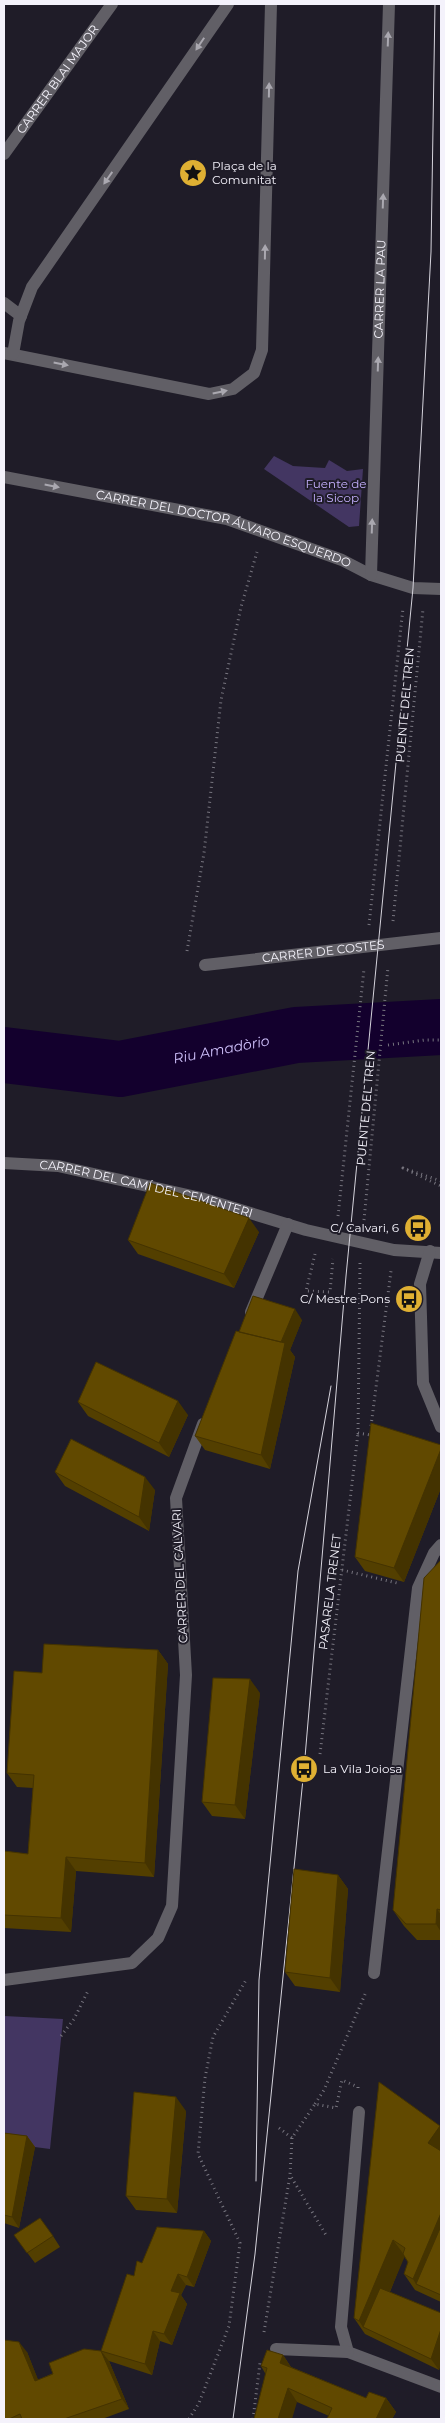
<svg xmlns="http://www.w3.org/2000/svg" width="445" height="2423" font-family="Montserrat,sans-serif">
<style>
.green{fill:#433662}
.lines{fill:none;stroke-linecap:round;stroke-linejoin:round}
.river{stroke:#13002d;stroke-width:56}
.path{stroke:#77757f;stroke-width:3;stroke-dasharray:1 4;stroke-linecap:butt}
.minor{stroke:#615f66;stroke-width:12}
.tram{stroke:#d5d3dc;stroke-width:1}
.wall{fill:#533f00}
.shaded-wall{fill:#430}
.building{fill:#614900;stroke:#430}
.oneway{fill:#aaa8b0}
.labels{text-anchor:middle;stroke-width:4;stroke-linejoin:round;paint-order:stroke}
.street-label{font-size:12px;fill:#f4f2fb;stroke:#1f1c28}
.poi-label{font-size:12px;fill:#f4f2fb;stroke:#1f1c28;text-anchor:start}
.park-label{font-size:12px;fill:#c5b0fe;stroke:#1f1c28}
.water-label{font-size:14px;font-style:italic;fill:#d0c1fc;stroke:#1f1c28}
</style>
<rect width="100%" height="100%" fill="#1f1c28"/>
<!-- green -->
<path class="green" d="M274 456 293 466 325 468 329 460 347 471 363 469 359 526 349 527 264 469Z
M4 2016 63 2019 50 2149 4 2143Z"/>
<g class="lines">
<!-- river -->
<path class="river" id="s1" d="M4 1055 120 1069 296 1035 441 1027"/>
<!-- path -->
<path class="path" d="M393 921 423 609
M369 925 403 608
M187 951 204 853 221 700 241 607 257 552
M388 1045 425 1040H441
M441 1181 403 1168 441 1186
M338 1216 364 969
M364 1220 388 967
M315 1254 306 1291 330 1292 333 1259
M360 1263 358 1433 370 1435 371 1433
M371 1426 391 1271
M342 1570 397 1583
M320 1754 358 1433
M61 2036 74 2019 88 1991
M315 2104 324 2090 366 1992
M279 2128 292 2138 315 2104 336 2108 342 2080 358 2087V2091
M292 2138 290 2175 326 2235
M264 2332 290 2175
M189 2419 199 2403 229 2326 240 2243 198 2154 205 2078 213 2037 246 1980
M253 2419 260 2363"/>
<!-- minor -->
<g class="minor">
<path id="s2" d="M4 154 112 4"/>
<path d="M4 303 21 316"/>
<path d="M4 353 209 394 233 389 254 373 262 350 271 4"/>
<path d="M13 354 19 321 32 287 228 4"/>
<path id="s3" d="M4 477 227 519 342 560 371 575 413 588 441 589"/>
<path id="s4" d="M371 575 389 4"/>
<path id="s5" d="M205 965 441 938"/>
<path id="s6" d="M4 1163 58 1166 201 1198 306 1230 394 1250 441 1253"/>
<path d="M430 1251 420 1284 423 1383 441 1427"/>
<path d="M251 1312 288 1224"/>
<path d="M374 1973 418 1588 434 1553 441 1545"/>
<path d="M4 1980 132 1963 158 1938 172 1906 186 1675 176 1498 203 1424"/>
<path d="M359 2112 341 2327 348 2352 441 2387"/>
<path d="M276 2349 348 2352"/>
</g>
<!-- tram -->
<path class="tram" d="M256 2181 259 1980 298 1571 331 1386
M233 2419 255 2254 304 1769 346 1276 413 588 431 252 435 4"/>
</g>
<!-- wall -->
<path class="wall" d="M259 1232 234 1288 138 1254 128 1240Z
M302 1320 290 1350 295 1357 270 1469 205 1450 195 1436 239 1332Z
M78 1402 188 1415 169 1457 88 1416Z
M441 1445V1488L404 1582 365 1571 355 1557Z
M55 1472 155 1490 149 1531 65 1486Z
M441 1560V1940H417L404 1926 393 1910Z
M158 1650 168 1664 154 1877 76 1871 71 1932 4 1928V1851L28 1854 33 1788 17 1787 7 1773Z
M260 1693 245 1819 212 1816 202 1802Z
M338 1875 348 1889 340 1992 295 1986 285 1972Z
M186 2111 177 2213 136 2210 126 2196Z
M440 2126 441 2127V2302L415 2290 404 2274 408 2262 404 2256 390 2292 441 2313V2363L439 2370 365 2334 354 2318Z
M4 2133 27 2136 35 2147 19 2228 4 2223Z
M204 2231 211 2241 194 2287 186 2285 181 2295 187 2304 172 2345 160 2341 152 2375 109 2361 129 2409 102 2419H4L27 2352 38 2380 101 2351 134 2276 142 2263Z
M14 2235 53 2236 60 2247 35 2263Z
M283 2355 291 2367 366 2398H386L396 2412 392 2419H327L329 2416 297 2402 265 2373 261 2366Z"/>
<!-- shaded-wall -->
<path class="shaded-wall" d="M249 1218 259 1232 234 1288 224 1274Z
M295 1309 302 1320 290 1350 295 1357 270 1469 261 1455 280 1345Z
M178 1401 188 1415 169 1457 159 1443Z
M441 1449V1488L404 1582 394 1568Z
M145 1477 155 1490 149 1531 139 1517Z
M158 1650 168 1664 154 1877 145 1863Z
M250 1679 260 1693 245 1819 235 1805Z
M66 1857 76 1871 71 1932 61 1918Z
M338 1875 348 1889 340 1992 330 1978Z
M437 1909 441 1915V1932L436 1924Z
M176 2097 186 2111 177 2213 167 2199Z
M440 2126 441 2127V2156L428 2143Z
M27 2136 35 2147 19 2228 12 2217Z
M441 2213V2254L416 2284 413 2279Z
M204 2231 211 2241 194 2287 187 2277Z
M393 2240 405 2256 373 2331 363 2327 359 2321Z
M178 2274 186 2285 181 2295 187 2304 172 2345 164 2334 171 2291Z
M441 2329V2363L439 2370 431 2359Z
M153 2331 160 2341 152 2375 145 2364Z
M19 2342 27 2352 43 2392 35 2381Z
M101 2351 109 2361 129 2409 122 2399Z
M283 2355 292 2369 280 2363Z
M288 2388 297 2402 292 2419H278Z
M386 2398 396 2412 392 2419H376Z"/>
<!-- building -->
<path class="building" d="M150 1183 249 1218 224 1274 128 1240Z
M253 1296 295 1309 281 1342 239 1332Z
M236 1331 285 1343 261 1455 195 1436Z
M96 1362 178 1401 159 1443 78 1402Z
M371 1423 441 1445V1449L394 1568 355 1557Z
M71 1439 145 1477 139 1517 55 1472Z
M441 1560V1910L437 1909 436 1924H406L393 1910 424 1578Z
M44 1644 158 1650 145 1863 66 1857 61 1918 4 1915V1851L28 1854 34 1775 7 1773 14 1671 42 1673Z
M213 1678 250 1679 235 1805 202 1802Z
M294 1869 338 1875 330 1978 285 1972Z
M379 2082 440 2126 428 2143 441 2151V2213L413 2279 404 2274 408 2262 403 2254 405 2248 393 2240 359 2321 354 2318Z
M134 2092 176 2097 167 2199 126 2196Z
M4 2133 27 2136 12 2217 4 2215Z
M40 2218 53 2236 27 2253 14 2235Z
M441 2226V2295L416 2284Z
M157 2227 204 2231 187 2277 178 2274 171 2291 180 2293 164 2334 153 2331 145 2364 101 2351 127 2274 134 2276 137 2261 142 2263Z
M380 2288 441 2313V2329L431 2359 363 2327Z
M4 2340 19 2342 35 2381 53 2374 49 2363 84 2349 101 2351 122 2399 64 2419H22L20 2414 9 2419H4Z
M267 2350 283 2355 280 2363 366 2398 369 2392 386 2398 376 2419H327L332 2408 288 2388 278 2419H254L267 2368 261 2366Z"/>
<!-- one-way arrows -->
<defs><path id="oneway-solid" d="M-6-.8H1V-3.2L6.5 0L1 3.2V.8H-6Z" transform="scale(1.25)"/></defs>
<g class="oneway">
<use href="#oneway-solid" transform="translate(388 39) rotate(-88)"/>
<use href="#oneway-solid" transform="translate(200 44) rotate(124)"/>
<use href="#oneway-solid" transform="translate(269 90) rotate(-89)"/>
<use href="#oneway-solid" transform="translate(108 178) rotate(125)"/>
<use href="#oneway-solid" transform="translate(383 201) rotate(-88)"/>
<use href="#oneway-solid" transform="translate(265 252) rotate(-89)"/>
<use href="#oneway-solid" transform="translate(61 364) rotate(11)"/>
<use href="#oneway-solid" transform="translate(378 364) rotate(-88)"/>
<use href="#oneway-solid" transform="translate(220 392) rotate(-12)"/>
<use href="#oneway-solid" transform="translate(52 486) rotate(11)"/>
<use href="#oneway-solid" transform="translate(372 526) rotate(-88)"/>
</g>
<!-- icons -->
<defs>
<g id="sight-disc" transform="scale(1.4375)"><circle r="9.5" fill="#dfb033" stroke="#1f1c28"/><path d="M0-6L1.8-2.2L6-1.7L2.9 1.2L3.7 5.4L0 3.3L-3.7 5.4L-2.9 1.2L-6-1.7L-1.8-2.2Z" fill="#111"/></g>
<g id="bus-disc" transform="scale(1.4375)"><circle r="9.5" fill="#dfb033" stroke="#1f1c28"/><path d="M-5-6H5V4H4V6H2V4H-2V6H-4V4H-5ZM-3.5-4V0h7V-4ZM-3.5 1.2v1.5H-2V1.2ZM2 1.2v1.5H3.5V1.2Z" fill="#111"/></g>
</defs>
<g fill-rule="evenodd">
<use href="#sight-disc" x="193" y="173"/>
<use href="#bus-disc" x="418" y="1228"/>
<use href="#bus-disc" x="409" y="1299"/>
<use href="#bus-disc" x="304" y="1769"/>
</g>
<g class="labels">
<!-- street labels -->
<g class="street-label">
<text dy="4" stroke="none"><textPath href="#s2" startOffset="92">CARRER BLAI MAJOR</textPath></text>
<text dy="4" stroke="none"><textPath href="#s4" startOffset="286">CARRER LA PAU</textPath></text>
<text dy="4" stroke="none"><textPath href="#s3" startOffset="226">CARRER DEL DOCTOR ÁLVARO ESQUERDO</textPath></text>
<text transform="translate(405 705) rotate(-85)" y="4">PUENTE DEL TREN</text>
<text dy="4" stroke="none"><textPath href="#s5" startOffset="119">CARRER DE COSTES</textPath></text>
<text transform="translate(366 1108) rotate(-85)" y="4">PUENTE DEL TREN</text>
<text dy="4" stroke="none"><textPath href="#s6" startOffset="145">CARRER DEL CAMÍ DEL CEMENTERI</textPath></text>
<text transform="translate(180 1576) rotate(-93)" y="4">CARRER DEL CALVARI</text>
<text transform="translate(330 1592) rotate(-83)" y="4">PASARELA TRENET</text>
</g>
<!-- poi labels -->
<g class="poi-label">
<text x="212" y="170">Plaça de la<tspan x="212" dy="14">Comunitat</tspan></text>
<text x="399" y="1232" text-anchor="end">C/ Calvari, 6</text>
<text x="390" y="1303" text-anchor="end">C/ Mestre Pons</text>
<text x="323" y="1773">La Vila Joiosa</text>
</g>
<!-- park labels -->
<g class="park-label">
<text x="336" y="488">Fuente de<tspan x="336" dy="14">la Sicop</tspan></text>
</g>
<!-- water labels -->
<g class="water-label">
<text dy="5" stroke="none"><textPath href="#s1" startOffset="220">Riu Amadòrio</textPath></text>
</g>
</g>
<!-- border -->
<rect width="445" height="2423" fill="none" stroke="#f4f2fb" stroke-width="10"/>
</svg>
